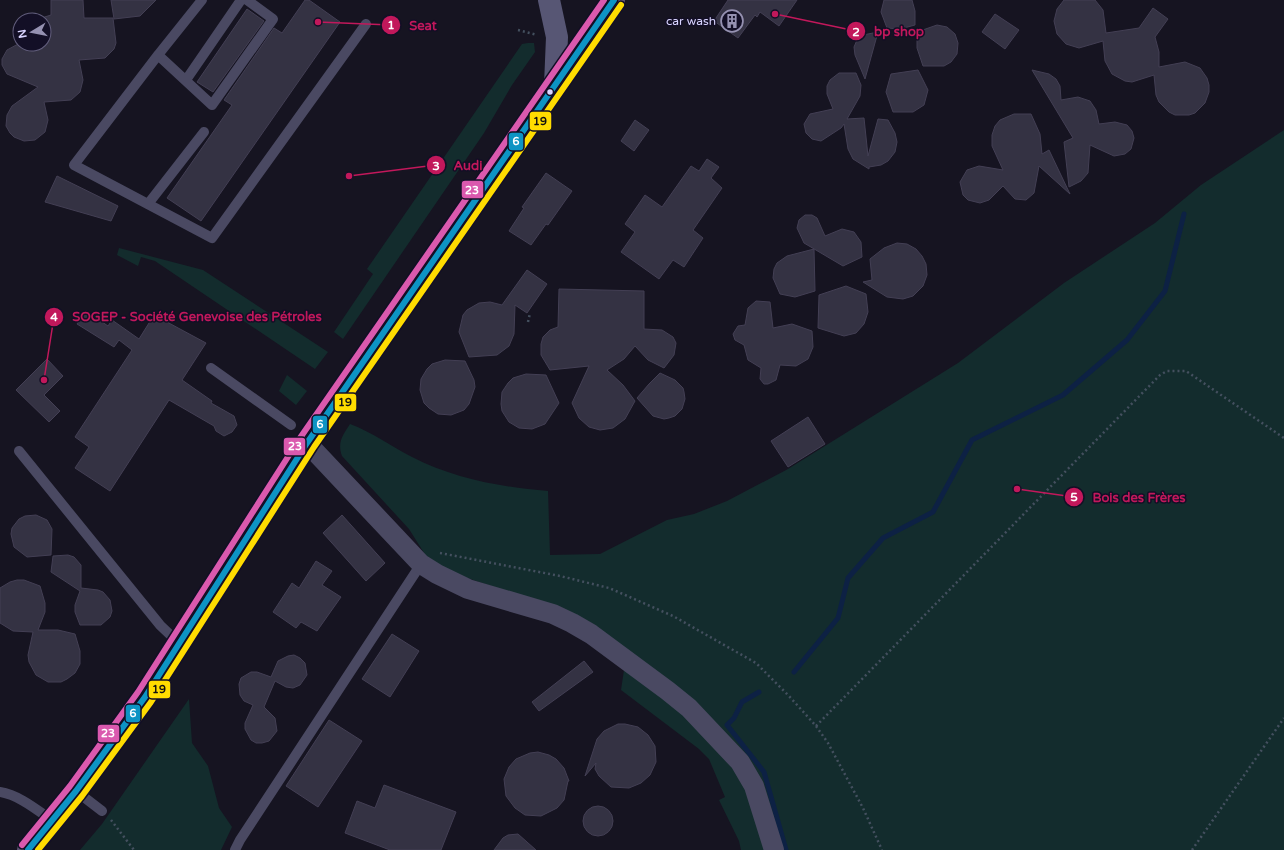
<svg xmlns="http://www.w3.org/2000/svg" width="1284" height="850" font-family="'Varela Round',sans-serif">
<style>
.green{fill:#132c2d}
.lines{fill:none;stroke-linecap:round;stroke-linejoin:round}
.stream{stroke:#0d2144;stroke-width:5}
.building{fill:#343243;stroke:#433f54}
.path{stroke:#44505f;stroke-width:2.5;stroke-dasharray:2 3;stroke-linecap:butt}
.lane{stroke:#4a4962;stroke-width:10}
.street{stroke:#4a4962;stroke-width:20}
.secondary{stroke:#575674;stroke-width:22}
.primary{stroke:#5e5373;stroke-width:22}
.bus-1-casing{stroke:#130f26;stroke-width:9}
.bus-2-casing{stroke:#130f26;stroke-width:9}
.bus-3-casing{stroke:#130f26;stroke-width:9}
.bus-1{stroke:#0d94c4;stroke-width:6}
.bus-2{stroke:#ffdc00;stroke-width:6}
.bus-3{stroke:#da59ae;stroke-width:6}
.bus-dot{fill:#d9d4ff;stroke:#130f26;stroke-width:1.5}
.labels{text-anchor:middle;stroke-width:3;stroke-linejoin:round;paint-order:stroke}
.poi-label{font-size:12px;fill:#d9d4ff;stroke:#130f26;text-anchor:end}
.leader{fill:none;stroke:#c2185b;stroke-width:1.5}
.callout-dot{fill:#c2185b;stroke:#130f26;stroke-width:1.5}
.mark-label{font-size:12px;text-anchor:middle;font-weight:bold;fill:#fff}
.callout-label{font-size:13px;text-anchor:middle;font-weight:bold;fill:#c2185b;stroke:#130f26;stroke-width:3;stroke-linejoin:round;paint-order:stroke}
.line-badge{stroke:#130f26;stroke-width:1.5}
.badge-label{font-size:11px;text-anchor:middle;font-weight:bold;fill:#fff}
.pale-badge-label{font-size:11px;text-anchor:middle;font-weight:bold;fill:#111}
</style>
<rect width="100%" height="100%" fill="#161421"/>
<!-- green -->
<path class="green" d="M528 43H534L535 52 512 85 484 133 343 339 334 332 373 274 367 269 522 44Z
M1284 130V850H741L739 841 719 800 725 797 709 759 699 749 621 690 627 650 549 605 452 573 426 556 409 529 342 456C337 442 343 435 350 424 372 432 392 447 412 457 455 479 501 487 548 491L550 555 600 554 667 520 694 514 727 501 788 469 958 363 1064 283 1155 223 1201 185Z
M119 248 203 270 328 352 315 369 155 261 141 257 138 266 117 255Z
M287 375 307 391 296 405 279 391Z
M189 699 192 743 208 766 219 808 232 827 221 850H80L102 824Z"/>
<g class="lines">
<!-- stream -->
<path class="stream" d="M794 672 838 618 848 578 883 538 933 512 972 440 1063 395 1127 340 1165 291 1184 214
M759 692 742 702 734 718 727 725 764 772 786 850"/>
</g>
<!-- building -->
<path class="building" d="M51 0H83L84 18H113L116 43 114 49 105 58 79 60 83 80 80 92 71 100 44 102 48 120 45 132 35 140 24 141 14 137 10 133 6 126 7 115 12 106 38 87 7 74 2 65V59L7 50 20 43V44H44V20H35L51 15Z
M111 0H156L140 16 114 19Z
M305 0H309L340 22 201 221 167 198 232 105 224 100 274 28 282 33Z
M728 0H797L779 26 760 12 757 17 755 15 738 38 714 21Z
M884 0H912L915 11V25L900 29 887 28 881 12Z
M1064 0H1095L1103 10 1106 33 1139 28 1153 8 1168 19 1155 37 1159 52V67L1185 62 1200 68 1207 78 1209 85V92L1205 103 1195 113 1189 115H1175L1169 112 1159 102 1156 95 1154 75 1132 82 1125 81 1112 74 1105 61 1103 41 1079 48 1066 44 1057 34 1054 21 1057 9Z
M247 9 264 21 213 92 197 82Z
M995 14 1019 30 1005 49 982 32Z
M937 25 947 27 955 34 958 43 957 54 951 62 944 66H923L917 48V32Z
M878 32 865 79 855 55 854 47 857 40 863 35Z
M918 70 928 90 924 105 913 112H893L886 92 891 74Z
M1032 70 1049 74 1056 79 1060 86 1061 100 1078 97 1090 101 1096 110 1099 124 1115 122 1127 125 1132 131 1134 138 1131 149 1125 154 1114 156 1090 145 1088 173 1081 181 1069 187 1064 142 1073 138Z
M839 73H856L861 85 860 96 847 119 864 118 868 156 878 119 888 120 895 133 897 142 895 152 888 161 881 165 869 167V169L853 159 848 149 844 124 841 128 821 141 812 139 806 133 804 124 810 114 833 109 827 94V86L830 80Z
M1014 114H1031L1040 134 1042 154 1049 150 1070 194 1039 166 1034 193 1026 200 1015 199 1003 186 989 200 980 203 968 200 963 195 960 182 967 170 979 166 1003 170 992 146V135L995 126 1000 120Z
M635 120 649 130 634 151 621 141Z
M707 159 719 167 711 178 722 188 693 230 703 238 684 267 673 260 659 279 621 252 635 232 625 224 645 195 662 207 691 166 699 171Z
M546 173 572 191 548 225 546 224 531 245 509 231 524 208 522 207Z
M57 176 118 206 111 221 45 202Z
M805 215H812L817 218 825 236 842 229 854 232 861 242 862 257 843 266 804 243 797 228 799 220Z
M897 243 907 244 916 249 922 256 926 264 927 275 923 286 913 296 903 299 887 297 863 282 872 280 870 259 884 248Z
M814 249 815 291 795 297 780 294 773 278 774 269 777 263 787 256Z
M527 270 547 284 527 313 515 305 514 334 509 346 497 355 469 357 459 332 463 315 467 310 479 303 490 302 502 305Z
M846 286 866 294 868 312 864 324 856 333 844 336 818 328 819 295Z
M559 289 644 291V329L662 330 673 337 676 343 674 355 664 368 648 360 635 346 624 359 607 370 623 385 635 401 625 419 613 428 600 430 589 427 579 418 572 403 589 366 550 370 541 355V344L543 337 550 330 558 327Z
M756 301 770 302 773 328 792 324 812 331 813 347 808 359 796 366 780 365 776 380 768 384H764L760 379 761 368 748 360 744 345 735 340 733 334 738 326 745 325 748 308Z
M86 311 108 326 112 320 139 339 154 315 206 343 182 380 212 401 211 403 234 416 237 425 232 432 224 436 216 431 214 426 169 400 110 491 75 468 89 447 75 437 132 350 119 340 114 347 77 324Z
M47 359 63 376 44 395 60 411 49 422 16 390Z
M445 360 465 361 474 380 475 387 469 404 464 410 451 415 438 414 429 408 424 403 420 390 421 379 427 369 432 364Z
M660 373 675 380 683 388 684 392 685 399 682 409 675 416 669 418 664 419 653 416 637 398 649 384Z
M526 374 546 375 559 403 545 424 532 429 519 428 509 422 502 411 501 404 502 392 508 383 513 378Z
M808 417 825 444 788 467 771 441Z
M36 515 47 520 52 529 51 555 27 557 14 547 11 534 12 528 19 519 25 516Z
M342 515 385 563 366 581 323 533Z
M68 555 74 557 81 565V588L98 590 103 592 110 600 112 611 110 617 101 625H80L75 612V605L80 591 51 572 53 556Z
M316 561 332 571 322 585 341 597 317 631 301 622 296 628 273 612 292 583 299 588Z
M17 580H24L40 586 45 603V612L38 630H58L75 634 80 651V664L75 673 67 679 61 682H48L36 675 29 662 28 655 33 632 13 631 0 623V588L10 582Z
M392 634 419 651 390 697 362 679Z
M294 655 300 658 305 663 307 675 300 685 293 688 286 687 275 681 264 707 275 718 277 731 269 741 262 743H256L251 740 245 729V723L253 705 244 701 240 695 239 684 241 678 251 672H257L271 677 278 661 288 656Z
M584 661 593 672 539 711 532 702Z
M329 720 362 741 318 807 286 786Z
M618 724H625L638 727 648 735 655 746 656 762 650 775 641 783 629 788 611 787 599 776 595 769 596 763 585 776 597 739 604 731Z
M538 752 549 755 556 759 564 768 569 781H568L564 800 557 808 541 816 525 815 515 808 506 796 504 779 509 767 516 759 530 753Z
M384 785 456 812 441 850H390L345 833 357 801 375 808Z
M583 821a15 15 0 1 1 30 0a15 15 0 1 1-30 0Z
M518 834 536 850H494L503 838 508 835Z"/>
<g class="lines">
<!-- path -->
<path class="path" d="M518 30 537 35
M528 322 530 313
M440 553 560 576 609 588 673 616 756 663 789 696 816 726 828 743 863 808 882 850
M816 726 1160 375 1167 371H1186L1284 438
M111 820 134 850
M1192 850 1284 718"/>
<!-- lane -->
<path class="lane" d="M202 0 158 55 74 165 212 238 366 24
M158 55 212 105 273 19 247 0
M186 80 241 0
M148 204 204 132
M211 368 291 425
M19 451 160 625 180 644
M76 791 102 811
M0 792C19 795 37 810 53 821
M235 850 240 840 421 564"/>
<!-- street -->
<path class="street" d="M307 443 421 564 437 574 468 589 553 614 572 623 591 634 668 691 689 708 740 762 754 786 774 850"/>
<!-- secondary -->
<path class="secondary" d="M549 0 557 37 555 85"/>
<!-- primary -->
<path class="primary" d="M28 850 76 791 145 697 307 443 614 0"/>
<!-- bus-1 casing -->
<g class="bus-1-casing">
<path id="bus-1" d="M28 850 76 791 145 697 307 443 614 0"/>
</g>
<!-- bus-2 casing -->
<g class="bus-2-casing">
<path id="bus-2" d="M38 850 82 796 151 702 314 447 621 5"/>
</g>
<!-- bus-3 casing -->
<g class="bus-3-casing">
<path id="bus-3" d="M22 845 70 786 138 692 300 438 604 0"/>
</g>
<!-- bus-1 -->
<use href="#bus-1" class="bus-1"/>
<!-- bus-2 -->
<use href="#bus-2" class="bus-2"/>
<!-- bus-3 -->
<use href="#bus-3" class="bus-3"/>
</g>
<!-- icons -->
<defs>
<g id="building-ring" transform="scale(1.15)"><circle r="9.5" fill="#130f26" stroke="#9591b1" stroke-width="1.5"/><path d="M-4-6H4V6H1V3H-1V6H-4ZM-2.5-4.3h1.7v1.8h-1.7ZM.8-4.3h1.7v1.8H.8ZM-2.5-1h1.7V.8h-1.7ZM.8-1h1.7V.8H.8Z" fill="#9591b1"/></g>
</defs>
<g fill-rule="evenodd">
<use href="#building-ring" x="732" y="21"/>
</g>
<!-- markers -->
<circle class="bus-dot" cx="550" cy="92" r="3.5"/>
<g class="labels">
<!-- poi labels -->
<g class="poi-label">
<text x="716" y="25">car wash</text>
</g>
</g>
<!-- callouts -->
<path class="leader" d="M318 22L391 25M775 14L856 31M349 176L436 165M44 380L54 317M1017 489L1074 497"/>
<g class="callout-dot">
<circle cx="318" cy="22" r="4"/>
<circle cx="775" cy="14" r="4"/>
<circle cx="349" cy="176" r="4"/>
<circle cx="44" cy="380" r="4"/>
<circle cx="1017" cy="489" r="4"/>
<circle cx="391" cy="25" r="10"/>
<circle cx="856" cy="31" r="10"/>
<circle cx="436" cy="165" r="10"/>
<circle cx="54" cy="317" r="10"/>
<circle cx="1074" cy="497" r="10"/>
</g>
<g class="mark-label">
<text x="391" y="29">1</text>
<text x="856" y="36">2</text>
<text x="436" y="170">3</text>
<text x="54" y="321">4</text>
<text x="1074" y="501">5</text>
</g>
<g class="callout-label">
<text x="423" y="30">Seat</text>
<text x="899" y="36">bp shop</text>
<text x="468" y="170">Audi</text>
<text x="197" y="321">SOGEP - Société Genevoise des Pétroles</text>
<text x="1139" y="502">Bois des Frères</text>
</g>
<g class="line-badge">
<rect x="529" y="111" width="23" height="20" rx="4" fill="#ffdc00"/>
<rect x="508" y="132" width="16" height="19" rx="4" fill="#0d94c4"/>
<rect x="461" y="180" width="23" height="19" rx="4" fill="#da59ae"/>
<rect x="334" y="393" width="23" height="19" rx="4" fill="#ffdc00"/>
<rect x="312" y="415" width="16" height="19" rx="4" fill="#0d94c4"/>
<rect x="283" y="437" width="23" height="19" rx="4" fill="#da59ae"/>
<rect x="148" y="680" width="23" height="19" rx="4" fill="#ffdc00"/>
<rect x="125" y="704" width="16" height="19" rx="4" fill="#0d94c4"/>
<rect x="97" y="724" width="23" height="19" rx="4" fill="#da59ae"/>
</g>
<g class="badge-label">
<text x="516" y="145">6</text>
<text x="472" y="194">23</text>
<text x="320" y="428">6</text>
<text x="295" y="450">23</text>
<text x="133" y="717">6</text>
<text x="108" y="737">23</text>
</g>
<g class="pale-badge-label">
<text x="540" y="125">19</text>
<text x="345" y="406">19</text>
<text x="159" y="693">19</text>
</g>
<!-- north arrow -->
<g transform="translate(32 32) rotate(260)"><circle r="19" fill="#130f26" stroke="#625e7d"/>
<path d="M0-3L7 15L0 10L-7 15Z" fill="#9591b1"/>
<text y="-6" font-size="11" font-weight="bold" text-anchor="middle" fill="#d9d4ff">N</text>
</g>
</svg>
